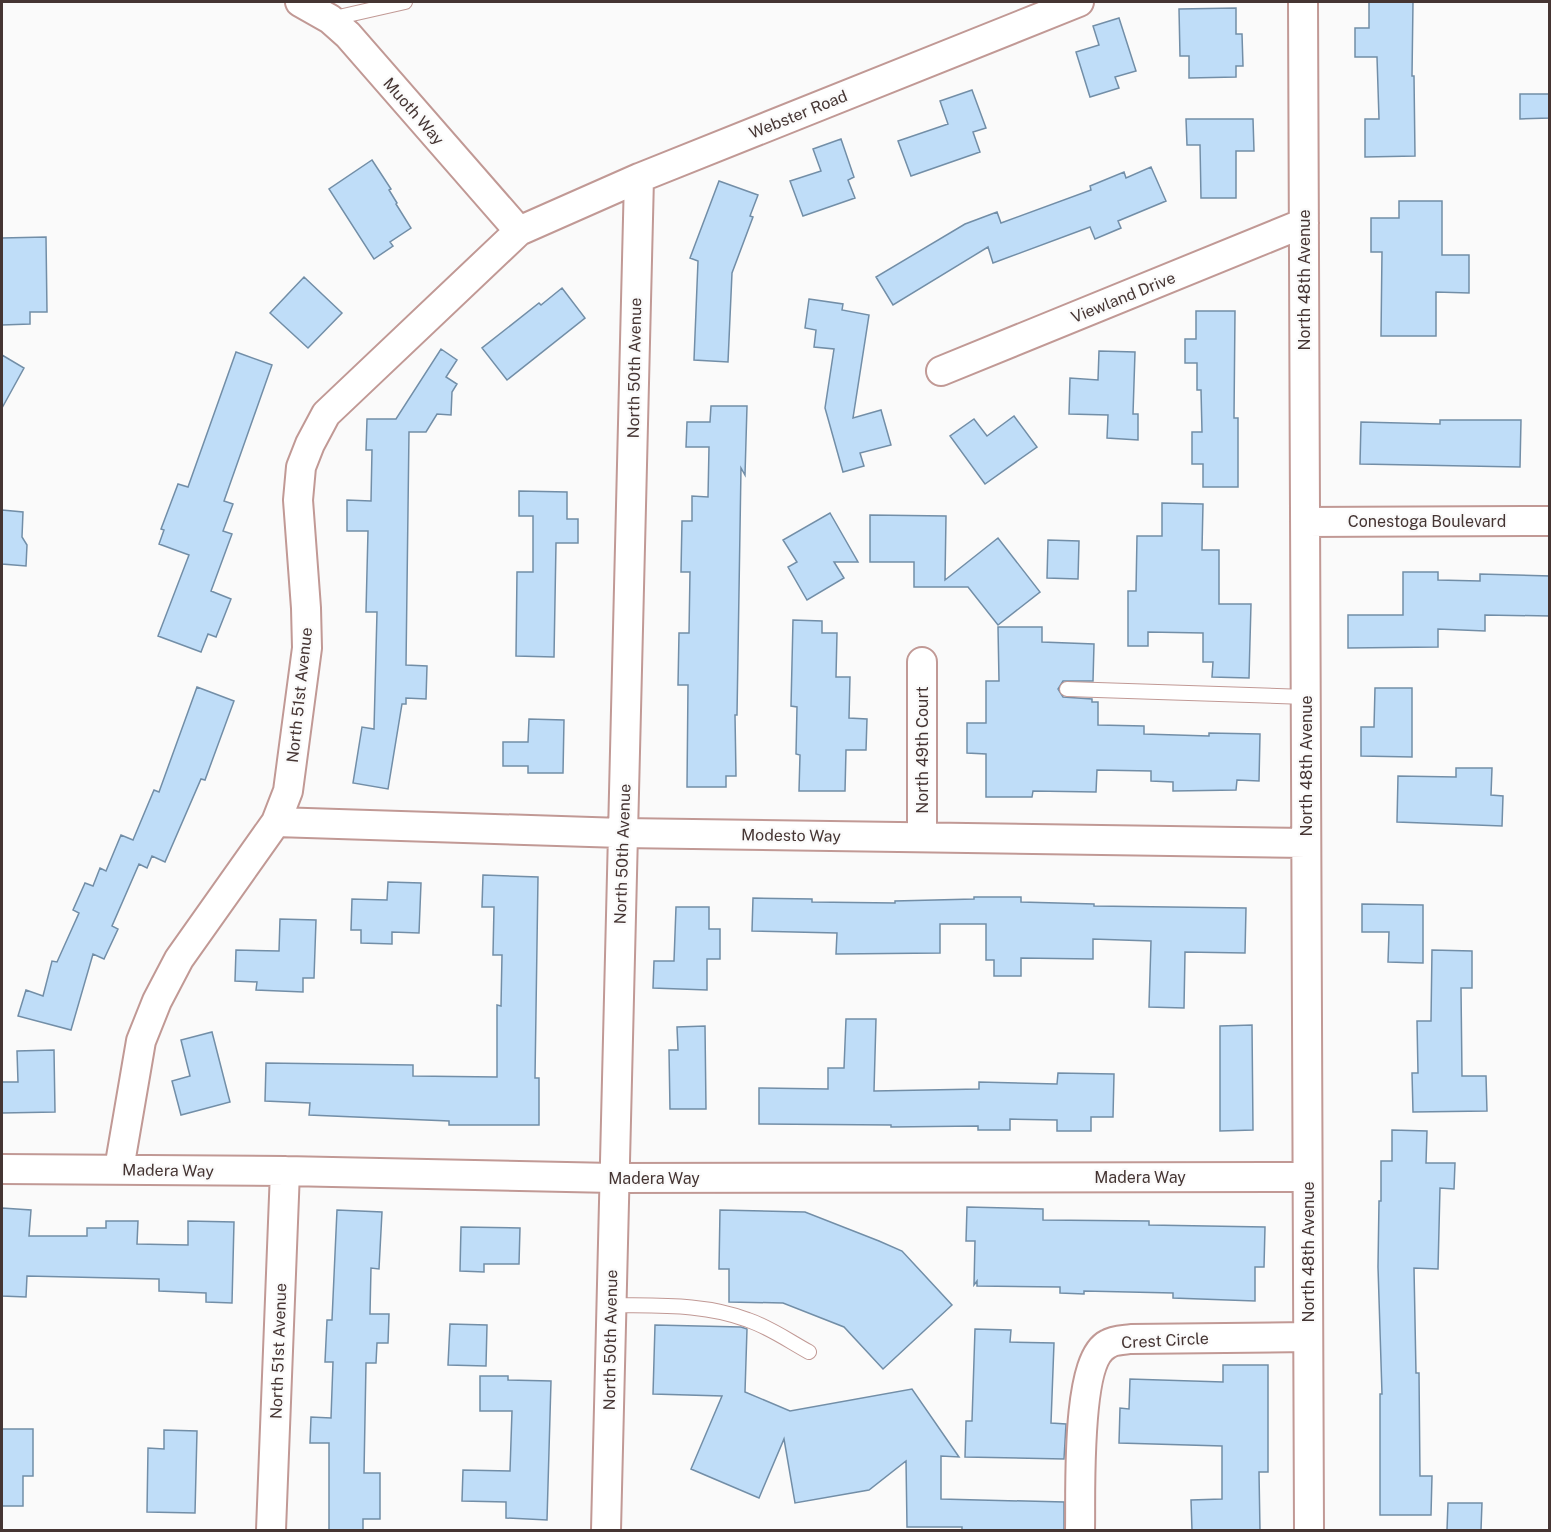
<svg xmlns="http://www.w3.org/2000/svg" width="1551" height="1532" font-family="'Public Sans',sans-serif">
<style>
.building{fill:#bfddf8;stroke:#728ea7;stroke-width:1.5}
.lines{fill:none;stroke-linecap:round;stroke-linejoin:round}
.service-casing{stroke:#c19995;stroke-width:16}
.minor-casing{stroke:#c19995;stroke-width:32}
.service{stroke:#fff;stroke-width:14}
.minor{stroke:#fff;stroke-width:28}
.labels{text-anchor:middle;stroke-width:4.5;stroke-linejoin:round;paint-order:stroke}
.street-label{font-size:16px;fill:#453533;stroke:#fafafa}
</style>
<rect width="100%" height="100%" fill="#fafafa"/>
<!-- building -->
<path class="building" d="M1369 2H1413L1412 76H1414L1415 156 1365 157V119H1379L1377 57H1355V28H1369Z
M1236 8V34H1242L1243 66H1236V77L1189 78V56H1180L1179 9Z
M1119 18 1136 71 1115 77 1119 88 1090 97 1076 52 1099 45 1093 26Z
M972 90 986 128 973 132 980 152 911 176 898 141 948 124 940 101Z
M1520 94H1550V118L1520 119Z
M1186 119H1253L1254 151H1236V198H1201L1200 145H1187Z
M841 139 854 177 848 180 855 198 803 216 790 181 821 171 813 149Z
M372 160 391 189 389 190 397 203 396 204 411 228 390 242 393 246 374 259 329 189Z
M1151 167 1166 201 1118 221 1121 228 1095 239 1090 227 993 263 988 247 893 305 876 277 965 224 997 212 1001 223 1091 190 1090 186 1124 172 1126 178Z
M719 181 758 195 750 216 753 217 732 273 728 362 694 360 698 261 690 258Z
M1399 201H1442V255H1469V293L1436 292V336H1381L1382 252H1371V218H1399Z
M46 237 47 312H30V324L2 325V238Z
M304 277 342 313 308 348 270 313Z
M562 288 585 318 507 380 482 348 539 303 541 305Z
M809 299 843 304 842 310 869 315 853 418 881 410 891 445 860 453 864 466 843 472 825 408 834 349 814 347 816 330 805 328Z
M1196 311H1235L1234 418H1238V487H1203V464H1192V432H1202L1201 390H1197V363H1185V339H1196Z
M441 349 457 360 446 377 457 384 452 392 451 415 437 414 426 432H409L406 665 427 666 426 699 406 698V704H402L388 789 353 783 362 727 374 729 377 612H366L368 531H347V500L371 501 372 450H366L367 419H396Z
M1099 351 1135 352 1133 414H1138V440L1107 438 1108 415 1069 414 1070 378 1098 380Z
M236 352 272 365 224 501 233 504 223 531 232 534 211 591 231 599 216 637 208 634 201 652 158 636 189 555 159 544 164 530 161 529 178 484 188 487Z
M2 355 24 368 2 408Z
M711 406H747L745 475 741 468 737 715H735L736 776H726V787H687L688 685H678L679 633H689L690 572H681L682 521H692V496L708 497 709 447H686L687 422H710Z
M1014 416 1037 447 985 484 950 436 974 419 987 436Z
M1440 420H1521L1520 467 1360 464 1361 422 1440 424Z
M519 491 567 492V519H578V543H556L554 657 516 656 517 572H533V516H519Z
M1162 503 1203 504 1202 550H1219V604H1251L1249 678 1212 677 1213 662H1203V633L1148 632V646H1128V591H1136L1137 536H1162Z
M2 510 23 512 22 537 27 545 26 566 2 564Z
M830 513 858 562H834L844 578 807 600 788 567 797 562 783 540Z
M870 515 946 516 945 580 998 538 1040 592 998 625 968 587H914V562H870Z
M1048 540 1079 541 1078 579 1047 578Z
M1403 572H1438V580L1480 581V574L1550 576V616L1485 615V631L1438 629V647L1348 648V615H1403Z
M793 620 822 621V633H837L836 677H850L849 718 867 719 866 750H846L845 791H799L800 755 796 754 797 707 791 706Z
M998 627H1042V642L1094 644 1093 681H1063L1058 689 1063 697 1092 699V702H1098V725L1144 726V734L1209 736V733L1260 734 1259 781 1237 780 1236 790 1173 791V782L1151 781V771L1097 770 1096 792 1033 791 1032 797H986V754L967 753V723H986V681H999Z
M197 687 234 701 205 780 201 779 165 862 152 856 147 868 139 864 112 926 118 929 104 959 93 954 71 1030 18 1016 26 990 43 996 52 961 57 962 79 913 73 910 85 883 93 886 100 868 106 871 121 835 133 840 154 790 159 792Z
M1375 688H1412V757L1361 756V727H1374Z
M529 719 564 720 563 773H528V766H503V742H528Z
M1456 768H1492L1491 795 1503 796 1502 826 1397 822 1398 776 1456 777Z
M483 875 538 877 535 1078H539V1125H449V1121L309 1115 310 1103 265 1101 266 1063 413 1065V1076L497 1077V1005L501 1006 502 955H493L494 907H482Z
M388 882 421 883 419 933 392 932V944L361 943V930H351L352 899 387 900Z
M974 897H1021V902L1094 904V906L1246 908 1245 953 1185 952 1184 1008 1149 1007 1151 941 1093 939V959L1021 958V976H994V960H986V924H940V953L836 954 837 933 752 931 753 898 812 899V902L895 903V901L974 899Z
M1362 904 1423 905V963L1388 962 1389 932H1362Z
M676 907H709V929H720V959H707V990L653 988 654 961H674Z
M280 919 316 920 314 978H303V992L256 990 257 982 235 981 236 950 279 951Z
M1432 950 1472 951V988H1461L1462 1076H1486L1487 1111 1413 1112 1412 1073H1418L1417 1021H1431Z
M846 1019H876L874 1091 979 1089V1082L1057 1084 1058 1073 1114 1074 1113 1117H1091V1131H1057V1120L1010 1119V1130H978V1126L891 1127V1125L759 1124V1088L828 1089V1068H844Z
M1252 1025 1253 1130 1220 1131V1026Z
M705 1026 706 1109H670L669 1050H678L677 1027Z
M212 1032 230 1102 181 1115 172 1081 190 1076 181 1040Z
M54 1050 55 1112 2 1113V1082H18L17 1051Z
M1392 1130 1427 1131 1426 1163H1455L1454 1189 1440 1188 1438 1269 1414 1268 1416 1373H1419L1420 1476H1432L1431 1515H1380V1394H1382L1378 1267 1379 1201H1381V1161H1392Z
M967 1207 1043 1209V1220L1149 1221V1225L1265 1227 1264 1267H1255V1301L1173 1298V1293L1084 1291V1294L1060 1293V1287L977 1286V1281L974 1285 975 1241H966Z
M2 1208 31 1210 29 1236H87V1228H106V1221H138L137 1244 188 1245V1221L234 1222 232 1303 206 1302V1293L159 1291V1279L27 1276 26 1297 2 1296Z
M337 1210 382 1212 379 1269 371 1268 370 1314H389L388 1343H377L376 1363H366L364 1473H380V1519H363V1530H329V1443H310L311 1417 331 1418 333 1362H325L327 1320H332Z
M720 1210 805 1212 879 1241 902 1251 952 1305 883 1369 844 1327 783 1303 729 1302V1269H719Z
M461 1227 520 1228 519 1264H484V1272L460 1271Z
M450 1324 487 1325 486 1366 448 1365Z
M655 1325 741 1327 747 1329 745 1392 790 1411 912 1389 959 1457 941 1456V1499L1064 1502V1530H962V1527H907L906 1461 869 1490 795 1503 784 1439 759 1498 691 1469 722 1396 653 1394Z
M975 1329 1011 1330 1010 1342 1054 1343 1051 1423 1066 1424 1064 1459 965 1457 966 1421H972Z
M1223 1365H1268V1472H1259L1260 1530H1192L1191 1500 1222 1499V1446L1119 1443 1120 1408 1129 1409 1130 1379 1223 1382Z
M480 1376H508V1380L551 1381 547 1520 506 1518V1502L462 1501 463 1470 510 1471 512 1411H480Z
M2 1429H33V1476H23V1506H2Z
M164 1430 197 1431 195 1513 147 1512 148 1448 164 1449Z
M1448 1503H1482L1481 1530H1447Z"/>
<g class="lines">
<!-- service casing -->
<g class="service-casing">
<path id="service" d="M330 19 405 2
M1067 689 1306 697
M610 1305C656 1306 704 1303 748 1320 769 1327 789 1341 809 1352"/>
</g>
<!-- minor casing -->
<g class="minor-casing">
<path id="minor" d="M300 2 330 19 348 35 519 231
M1303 2 1309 1530
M941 371 1304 223
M1305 522 1550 521
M276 822 622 833 1306 843
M922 837V662
M2 1169 285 1171 613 1178 1307 1177
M119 1169 141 1041 157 1001 179 959 276 822 288 791 307 648 306 608 298 500 301 467 310 444 326 414 519 231 639 178 1079 2
M271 1530 285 1171
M606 1530 639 178
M1080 1530C1081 1495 1075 1360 1108 1344 1114 1340 1124 1340 1131 1339L1308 1337"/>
</g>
<!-- service -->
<use href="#service" class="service"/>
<!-- minor -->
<use href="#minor" class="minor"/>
</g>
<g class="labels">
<!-- street labels -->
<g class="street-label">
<text transform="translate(414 111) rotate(49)" y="6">Muoth Way</text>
<text transform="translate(798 114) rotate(-22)" y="6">Webster Road</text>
<text transform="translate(1304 280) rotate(-90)" y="6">North 48th Avenue</text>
<text transform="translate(1123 297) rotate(-22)" y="6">Viewland Drive</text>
<text transform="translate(634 368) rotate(-89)" y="6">North 50th Avenue</text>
<text x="1427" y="527">Conestoga Boulevard</text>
<text transform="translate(299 695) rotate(-84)" y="6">North 51st Avenue</text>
<text transform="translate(922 750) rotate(-90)" y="6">North 49th Court</text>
<text transform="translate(1306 766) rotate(-90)" y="6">North 48th Avenue</text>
<text transform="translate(791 835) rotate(1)" y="6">Modesto Way</text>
<text transform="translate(622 854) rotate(-88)" y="6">North 50th Avenue</text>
<text transform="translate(168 1170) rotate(1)" y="6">Madera Way</text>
<text x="1140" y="1183">Madera Way</text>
<text x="654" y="1184">Madera Way</text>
<text transform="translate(1308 1252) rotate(-90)" y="6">North 48th Avenue</text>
<text transform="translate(610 1340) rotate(-89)" y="6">North 50th Avenue</text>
<text transform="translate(1165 1340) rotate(-3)" y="6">Crest Circle</text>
<text transform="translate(278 1351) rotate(-88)" y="6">North 51st Avenue</text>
</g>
</g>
<!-- border -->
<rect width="1551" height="1532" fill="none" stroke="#453533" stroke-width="6"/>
</svg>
